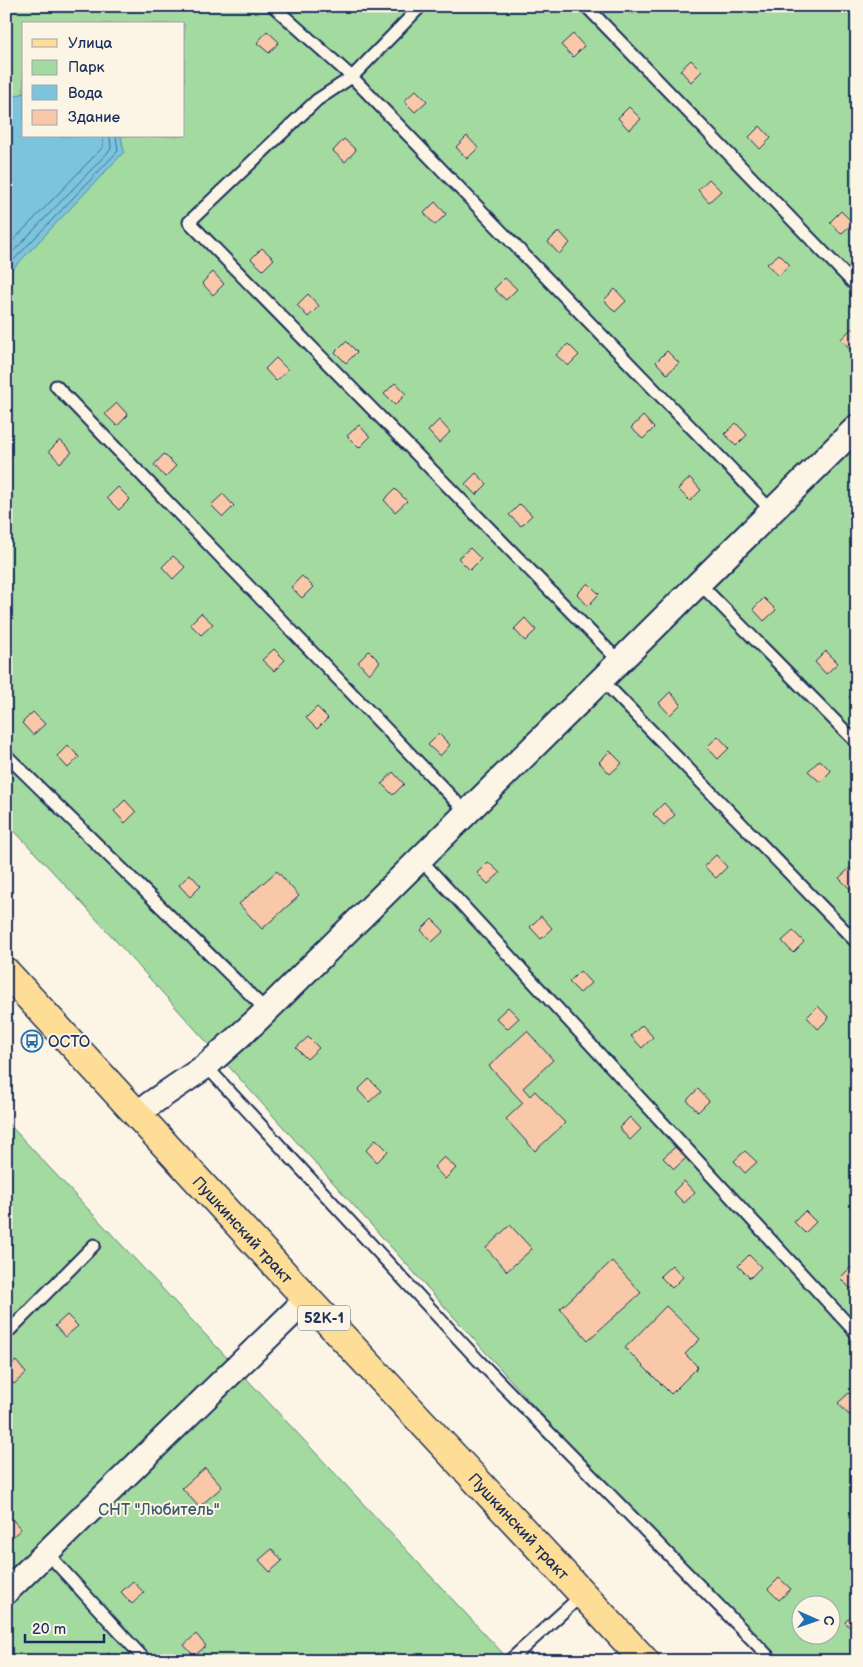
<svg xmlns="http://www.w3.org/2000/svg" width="863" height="1667" font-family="'Balsamiq Sans',sans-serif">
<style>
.green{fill:#a3da9f;stroke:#5f847e;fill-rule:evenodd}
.water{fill:#7cc4dc;stroke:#58a}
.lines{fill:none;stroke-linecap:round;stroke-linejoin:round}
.shore{stroke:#426b90;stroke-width:1}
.building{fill:#f9c8a8;stroke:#1b2f5e}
.lane-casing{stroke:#1b2f5e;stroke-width:15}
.street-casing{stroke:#1b2f5e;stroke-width:28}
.primary-casing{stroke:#1b2f5e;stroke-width:31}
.lane{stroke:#fcf5e5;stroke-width:11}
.street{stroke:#fcf5e5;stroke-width:24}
.primary{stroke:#fedd96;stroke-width:28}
.labels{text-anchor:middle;stroke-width:4;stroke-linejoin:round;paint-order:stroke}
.shield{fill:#fcf5e5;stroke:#5e6a86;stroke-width:1}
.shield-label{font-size:15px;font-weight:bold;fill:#1b2f5e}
.poi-label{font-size:16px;fill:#1b2f5e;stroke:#fcf5e5;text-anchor:start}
.street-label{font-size:16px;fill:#1b2f5e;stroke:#fcf5e5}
.park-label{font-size:16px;fill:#3d5a6e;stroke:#fcf5e5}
</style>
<rect width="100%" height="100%" fill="#fcf5e5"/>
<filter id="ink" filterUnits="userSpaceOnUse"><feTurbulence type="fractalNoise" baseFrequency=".02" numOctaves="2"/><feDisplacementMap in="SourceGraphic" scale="10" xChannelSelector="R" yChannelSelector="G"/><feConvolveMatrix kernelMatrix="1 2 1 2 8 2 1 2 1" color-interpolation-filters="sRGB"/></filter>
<g filter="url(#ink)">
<!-- green -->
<path class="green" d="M6 6H857V1661H763L80 901 6 822ZM24 24H184V136H24ZM800 1604H830V1634H800Z
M6 1121 510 1661H6Z"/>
<!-- water -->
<path class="water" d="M24 93V136H121L124 152 6 276V103L12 97Z"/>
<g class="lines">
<!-- shore -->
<path class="shore" d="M6 248 103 147V136
M6 259 111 149 110 136
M6 268 118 151 116 136"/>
</g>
<!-- building -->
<path class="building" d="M626 6H641L633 14Z
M267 31 279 42 269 53 257 43Z
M573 34 584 46 573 57 561 45Z
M691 60 702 71 691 82 680 70Z
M416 90 427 101 415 112 404 101Z
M629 107 641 119 629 130 618 118Z
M760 126 771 138 760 149 749 137Z
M467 136 478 148 467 159 456 147Z
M344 139 356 150 345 162 333 151Z
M709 179 721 191 709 202 698 190Z
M435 202 446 214 435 225 424 213Z
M841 211 853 223 841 234 830 222Z
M559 231 570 243 559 254 548 242Z
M262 248 274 259 263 270 251 259Z
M779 254 790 265 778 276 767 264Z
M213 272 224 284 213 295 202 283Z
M505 278 517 289 506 300 494 289Z
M615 289 626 301 615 312 604 300Z
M308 294 319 306 308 317 297 305Z
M852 328 857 333V346L852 351 841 339Z
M346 341 357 352 346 363 335 352Z
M568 344 579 355 568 366 556 355Z
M667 351 679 363 667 374 656 362Z
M276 358 288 370 276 381 265 369Z
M395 383 406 394 395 405 384 394Z
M117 403 128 415 117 426 105 414Z
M643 416 654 428 643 439 631 428Z
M439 420 450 432 439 443 428 431Z
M736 423 747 435 736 446 725 434Z
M359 425 370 437 359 448 347 436Z
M60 440 72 452 60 463 49 451Z
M164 454 176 466 165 477 154 465Z
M476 473 487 484 476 495 465 484Z
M690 478 701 490 690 501 678 489Z
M118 487 130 499 119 510 107 498Z
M395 489 407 501 395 512 384 500Z
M223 494 234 506 223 517 211 505Z
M520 504 532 515 521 526 509 515Z
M470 548 481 559 470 570 458 558Z
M173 556 185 567 173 579 162 567Z
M302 576 313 587 302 598 291 587Z
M588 583 599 594 588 606 577 594Z
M764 598 776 610 764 621 753 609Z
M201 613 213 624 201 635 190 624Z
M525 618 536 630 525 641 514 629Z
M274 649 285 660 274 671 262 660Z
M369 651 380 662 369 674 358 662Z
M826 651 838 663 826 674 815 662Z
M857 690V705L849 697Z
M670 692 681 704 670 715 659 703Z
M317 707 328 718 317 729 306 718Z
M33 712 45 724 33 735 22 723Z
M439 734 450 745 440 756 428 745Z
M718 736 729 748 718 759 707 747Z
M68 745 79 757 68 768 57 756Z
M610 751 622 763 610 774 599 762Z
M820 760 831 771 820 782 808 771Z
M393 772 404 784 393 795 382 784Z
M125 800 136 812 125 823 114 811Z
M664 803 675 815 664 825 653 814Z
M716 855 727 867 716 878 704 866Z
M488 862 500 873 488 884 477 873Z
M850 868 857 874V884L851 890 839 878Z
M277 871 299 896 262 929 239 904Z
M190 874 201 886 190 897 179 885Z
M541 916 552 928 541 939 530 927Z
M432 919 444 931 432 942 421 930Z
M793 931 804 942 793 953 782 941Z
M580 971 591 983 580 993 569 982Z
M818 1006 829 1018 818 1029 807 1017Z
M508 1007 519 1018 507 1029 496 1018Z
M642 1025 653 1037 642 1048 631 1036Z
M527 1031 553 1060 523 1088 530 1096 535 1091 565 1123 535 1151 506 1119 523 1103 489 1066Z
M308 1037 319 1048 307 1059 296 1048Z
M369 1079 381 1091 369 1102 358 1090Z
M698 1089 709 1101 698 1112 687 1100Z
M630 1117 641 1129 630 1140 619 1128Z
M376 1139 388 1151 377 1162 366 1150Z
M675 1147 686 1158 674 1169 663 1158Z
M745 1151 757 1162 745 1173 734 1161Z
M444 1157 456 1168 445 1179 434 1167Z
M684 1181 695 1193 684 1203 673 1192Z
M805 1211 816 1222 805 1233 794 1222Z
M510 1225 532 1249 507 1271 486 1248Z
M749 1255 761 1267 750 1278 738 1266Z
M612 1261 641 1293 588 1340 560 1309Z
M672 1265 683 1277 672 1288 660 1276Z
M851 1267 857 1272V1284L851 1289 840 1278Z
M6 1274 13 1281 6 1287Z
M666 1306 700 1339 685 1354 698 1367 671 1394 625 1348Z
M67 1315 78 1326 65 1337 55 1326Z
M16 1361 26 1373 14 1384 6 1375V1370Z
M849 1393 857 1400V1408L849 1415 838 1403Z
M205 1468 222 1487 199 1507 182 1488Z
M11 1518 21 1529 9 1540 6 1537V1522Z
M272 1549 282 1561 270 1572 259 1560Z
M779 1578 791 1589 779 1600 768 1589Z
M133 1581 144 1593 132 1604 121 1592Z
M856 1611 857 1612 856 1634 845 1622Z
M196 1634 206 1646 194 1656 184 1645Z
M109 1653 115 1661H99Z"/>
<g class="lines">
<!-- lane casing -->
<g class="lane-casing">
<path id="lane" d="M273 6 352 77 772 511
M421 6 352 77 317 100 189 222 620 662
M586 6 857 287
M56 386 468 814
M699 583 857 743
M602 680 857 943
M6 755 267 1011
M421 860 857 1334
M206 1066 478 1360 773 1661
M6 1334 94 1245
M47 1553 146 1661
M509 1661 583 1594"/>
</g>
<!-- street casing -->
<g class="street-casing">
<path id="street" d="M137 1113 206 1066 255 1022 857 427
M6 1592 307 1299"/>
</g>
<!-- primary casing -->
<g class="primary-casing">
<g id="primary">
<path id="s1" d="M6 972 307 1299 645 1661"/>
</g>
</g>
<!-- lane -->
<use href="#lane" class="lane"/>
<!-- street -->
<use href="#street" class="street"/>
<!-- primary -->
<use href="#primary" class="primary"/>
</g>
</g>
<!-- icons -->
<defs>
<g id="bus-ring" transform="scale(1.125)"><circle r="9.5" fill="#fcf5e5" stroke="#1f6fb2" stroke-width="1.5"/><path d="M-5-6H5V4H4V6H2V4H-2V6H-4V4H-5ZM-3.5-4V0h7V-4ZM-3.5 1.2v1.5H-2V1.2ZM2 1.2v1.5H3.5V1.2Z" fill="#1f6fb2"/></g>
</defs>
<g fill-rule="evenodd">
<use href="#bus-ring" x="32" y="1041"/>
</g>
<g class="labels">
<!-- shield labels -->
<rect class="shield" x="298" y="1305.5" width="52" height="25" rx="4"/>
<g class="shield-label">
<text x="324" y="1323">52К-1</text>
</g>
<!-- poi labels -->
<g class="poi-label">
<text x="48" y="1047">ОСТО</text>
</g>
<!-- street labels -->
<g class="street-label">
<text dy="6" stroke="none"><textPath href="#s1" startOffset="350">Пушкинский тракт</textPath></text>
<text dy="6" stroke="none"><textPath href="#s1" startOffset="755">Пушкинский тракт</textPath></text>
</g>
<!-- park labels -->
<g class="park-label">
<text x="159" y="1515">СНТ "Любитель"</text>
</g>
</g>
<!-- margin -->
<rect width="863" height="1667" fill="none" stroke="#fcf5e5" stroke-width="25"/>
<rect x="12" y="12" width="838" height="1642" fill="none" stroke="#1b2f5e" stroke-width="2" filter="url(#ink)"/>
<!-- legend -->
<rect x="22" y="22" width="162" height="115" fill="#fcf5e5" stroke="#a2a6af"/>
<rect x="32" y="39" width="25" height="8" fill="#fedd96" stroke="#a2a6af"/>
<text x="68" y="48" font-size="15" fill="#1b2f5e">Улица</text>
<rect x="32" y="60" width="25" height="15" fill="#a3da9f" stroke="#a2a6af"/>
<text x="68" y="72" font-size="15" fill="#1b2f5e">Парк</text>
<rect x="32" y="85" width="25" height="15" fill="#7cc4dc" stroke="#a2a6af"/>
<text x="68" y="98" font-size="15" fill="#1b2f5e">Вода</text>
<rect x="32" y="110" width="25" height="15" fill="#f9c8a8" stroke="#a2a6af"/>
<text x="68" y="122" font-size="15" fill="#1b2f5e">Здание</text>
<!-- north arrow -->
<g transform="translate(816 1620) rotate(92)"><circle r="24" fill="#fcf5e5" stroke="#a2a6af"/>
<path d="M0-4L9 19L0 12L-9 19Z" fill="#1f6fb2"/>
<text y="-8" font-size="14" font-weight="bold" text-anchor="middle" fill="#1b2f5e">С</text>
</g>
<!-- scale -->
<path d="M25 1634v8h79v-8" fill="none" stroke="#1b2f5e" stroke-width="2.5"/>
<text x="32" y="1634" font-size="15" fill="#1b2f5e" stroke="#fcf5e5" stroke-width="4" paint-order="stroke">20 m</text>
</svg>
